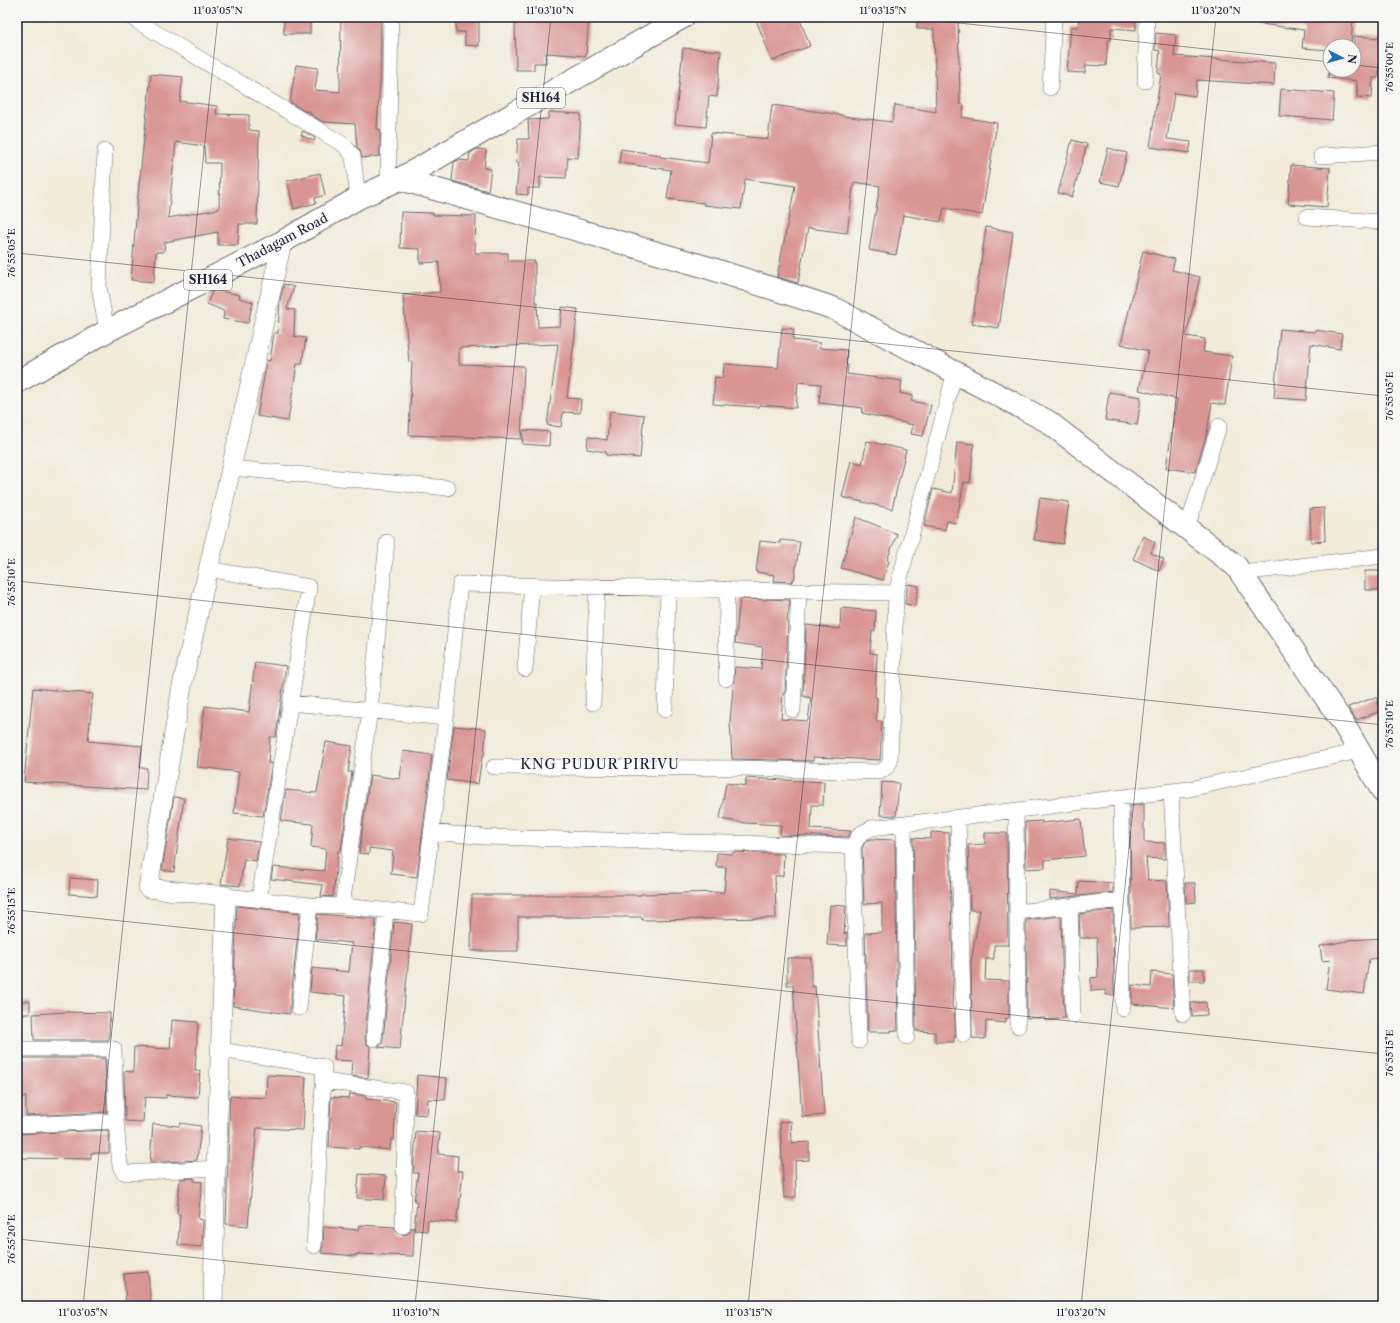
<svg xmlns="http://www.w3.org/2000/svg" width="1400" height="1323" font-family="'Libre Caslon Text',serif">
<style>
.building{fill:#d99592;fill-rule:evenodd}
.lines{fill:none;stroke-linecap:round;stroke-linejoin:round}
.minor-casing{stroke:#6a6872;stroke-width:16}
.tertiary-casing{stroke:#6a6872;stroke-width:20}
.secondary-casing{stroke:#6a6872;stroke-width:24}
.primary-casing{stroke:#6a6872;stroke-width:24}
.minor{stroke:#fff;stroke-width:15}
.tertiary{stroke:#fff;stroke-width:19}
.secondary{stroke:#fff;stroke-width:22}
.primary{stroke:#fff;stroke-width:22}
.ticks{fill:none;stroke:#22223b;stroke-width:1;stroke-opacity:0.45}
.labels{text-anchor:middle;stroke-width:3;stroke-linejoin:round;paint-order:stroke}
.shield{fill:#f6f6f2;stroke:#626272;stroke-width:1}
.shield-label{font-size:12px;font-weight:bold;fill:#22223b}
.street-label{font-size:13px;fill:#22223b;stroke:#f6f6f2}
.neighbourhood-label{font-size:14px;letter-spacing:1px;fill:#22223b;stroke:#f6f6f2}
.neatline{fill:none;stroke:#22223b;stroke-width:1.5}
.ticks-label{font-size:10px;text-anchor:middle;fill:#22223b}
</style>
<rect width="100%" height="100%" fill="#f6f6f2"/>
<filter id="ink" filterUnits="userSpaceOnUse"><feTurbulence type="fractalNoise" baseFrequency=".025" numOctaves="2"/><feDisplacementMap in="SourceGraphic" scale="8" xChannelSelector="R" yChannelSelector="G"/><feConvolveMatrix kernelMatrix="1 2 1 2 8 2 1 2 1" color-interpolation-filters="sRGB"/></filter>
<filter id="wash" filterUnits="userSpaceOnUse"><feTurbulence type="fractalNoise" baseFrequency=".012" numOctaves="4" result="noise"/><feDisplacementMap in="SourceGraphic" scale="16" xChannelSelector="R" yChannelSelector="G"/><feGaussianBlur stdDeviation="0.9" result="paint"/><feColorMatrix in="noise" values="0 0 0 0 0 0 0 0 0 0 0 0 0 0 0 0 0 1.4 0 .05"/><feComposite in="paint" operator="in"/></filter>
<g filter="url(#wash)">
<rect width="100%" height="100%" fill="#f1ebd8"/>
<g id="blocks">
<!-- building -->
<path class="building" d="M284 17H310V34H284Z
M341 17H381L380 81 377 129H380V156L362 158 360 151 357 147 355 124 323 122 310 114 311 112 304 111 290 102 296 65 318 68 315 90 340 92Z
M456 17H479V46L465 45V32H456Z
M515 17H589L586 56 546 53V63H534V70H516Z
M755 17H799L810 46 772 61Z
M917 17H958L960 104 964 105 962 117 997 123 982 215 944 208 941 222 903 215 896 255 869 250 880 186 854 182 847 233 808 228 798 283 777 277 795 186 745 179 741 209 704 205V203L667 199 671 170 619 163 621 149 660 155V157L708 163 711 133 768 139 772 105 842 115V116L892 122 895 105 936 112 934 29H917Z
M1079 17H1136V30L1111 28V40H1108L1106 66 1086 65 1085 73 1067 72 1071 27H1078Z
M1261 17H1353L1351 46H1330V50L1302 48 1304 30 1261 24Z
M1156 33 1176 35 1174 56 1275 63 1274 85 1197 80 1195 96 1174 93 1167 139 1191 142 1189 153 1150 147 1161 74 1158 73 1160 51 1155 50Z
M1354 36 1381 38 1378 78H1373L1372 98 1357 97V81L1328 78 1329 70H1354Z
M683 48 721 51 717 97 709 96 706 127 675 124Z
M151 74 183 77 180 101 217 106 216 114 249 115V130L259 131 257 224H239L238 245H218V232L165 242 164 252H156L154 282 131 280 138 195ZM176 142 204 146 205 163H220L219 209 168 218Z
M1281 89 1334 93 1332 120 1279 116Z
M549 112 581 114 578 158 568 157 566 178 540 177V188H528V195L516 194 519 163H516L518 139H529L528 120 548 119Z
M303 131 315 138 314 141 301 135Z
M1072 140 1087 144 1072 197 1058 193Z
M1108 148 1127 153 1119 186 1100 182Z
M477 149 486 150 484 168 491 169 488 191 452 181 454 162 459 160 469 161 470 153Z
M1291 165 1330 168 1327 207 1288 204Z
M320 173 325 195 315 198 316 203 294 209 287 181Z
M401 212 433 213V215L476 216 475 253H508V261H535V302H537L538 327 560 326 562 307 578 309 567 398 581 399 580 413 563 412 561 427 547 425 558 344 459 348V364L524 366 521 439 409 435 412 361 409 362 403 295 440 292 439 262 420 263V249L400 248Z
M986 227 1013 232 999 328 972 324Z
M1143 251 1175 259 1172 270 1200 277 1186 336 1205 339 1203 352 1232 356 1225 405 1212 403 1207 433 1195 472 1166 468 1177 399 1139 390 1148 351 1121 344Z
M284 284 294 287 287 309 295 310 294 336 306 338 302 364H297L288 421 257 416 267 360 270 361 274 333H278L280 300Z
M214 290 240 295 239 298 253 302 248 323 223 319 224 311 207 304 212 292Z
M782 328 794 329 793 340 820 343 819 348 847 350 846 365H848L847 374 902 381 900 393 913 396 911 401 931 405 923 436 911 434 913 425 862 413 863 408 819 403 821 384 798 382 796 408 759 405 758 407 713 404 715 377 723 378 724 364 778 368Z
M1280 329 1314 332 1315 330 1342 334 1340 349 1311 344 1306 400 1274 398Z
M1109 392 1141 397 1137 425 1105 420Z
M610 411 644 415 640 458 606 455V452L587 449 588 437 607 440Z
M523 430 550 432 549 446 522 444Z
M867 441 906 450 892 509 842 497 851 461 862 464Z
M957 442 974 444 970 483 964 482 956 523 947 521 945 530 924 526 933 489 952 493Z
M1040 498 1069 502 1063 544 1034 540Z
M1324 508 1325 541 1311 542 1310 509Z
M856 517 897 534 887 560 889 561 883 580 841 568Z
M1143 536 1155 542 1151 553 1164 559 1159 571 1133 559Z
M780 540 800 542 794 580H792V582L774 581 775 575 756 572 760 541 780 543Z
M1365 571H1383V590H1365Z
M908 584 919 586 915 606 905 604Z
M740 599 767 600V599L790 600 787 622H788L785 693H783L781 719 808 721 811 698 803 696 806 625 840 629 841 608 876 611 875 631H872L870 653 877 654 875 697H877L876 721H882L880 760 813 757V761L732 759 730 721 735 667 761 669 763 647 735 643Z
M255 662 286 666 276 737H270L268 763H272L263 816 234 813 239 772 197 767 205 706 249 712Z
M33 688 93 694 88 741 142 746 140 768H147L146 790 24 782Z
M1376 697 1381 711 1356 720 1348 707Z
M454 726 486 729 484 756H482L478 784 447 780Z
M326 742 352 746 348 772H352L341 851H338L333 897 321 896 323 885 271 879 273 867 324 871 326 849 311 847 313 824 281 821 286 790 316 793 317 792Z
M403 751 432 755 417 877 391 874 393 851 369 848V854L359 853 370 775 400 779Z
M746 778 824 782 823 805H812L811 829 851 831 848 837 780 835 781 825 745 823 720 819 726 783 746 786Z
M882 782 899 783 896 816 880 815Z
M174 797 184 798 174 872 162 870Z
M1144 804V842L1165 843V859L1146 858 1148 880 1167 881 1169 927 1131 928 1130 806Z
M1081 819 1085 856 1045 860V868L1026 869 1025 822 1042 821V823Z
M931 832 949 833 953 974 952 1008H954L956 1037H954V1042H935V1032L916 1031 913 838 931 839Z
M985 833H1007L1008 945H994V959H986L985 980 1009 981V1018H1006V1023L986 1021 985 1039 972 1038 971 962 980 910H970L968 845 985 844Z
M228 838 259 842 256 861 244 859 240 886 221 884Z
M870 839 895 840 898 1031 891 1030V1032H868L865 933 882 932V903L864 904 862 848 866 841Z
M733 852 784 854 783 876H775L776 918 642 920V917H518V951H471L472 895H641V894L724 892 726 867H716L717 853 733 854Z
M70 878 98 880 97 896 69 894Z
M1079 881 1113 883V892L1050 899V891L1078 894Z
M1185 883H1195L1196 902 1186 903Z
M830 905 846 906 844 934 847 933V946L827 945Z
M237 906 300 913 290 1007V1014L233 1006Z
M1113 910 1114 995H1106V990L1091 991V978L1098 977 1097 938H1080L1079 914Z
M318 914 376 919 365 1038 366 1043 370 1047 368 1078 351 1076 352 1061 334 1060 335 1045 341 1046 346 996 310 992 312 968 349 972 352 943 315 939Z
M1061 916 1063 996 1065 1018 1045 1021V1018H1027L1026 920Z
M394 922 412 924 400 1049 378 1047 382 1044 383 1040Z
M1383 938V950H1380V958L1369 959 1364 994 1326 989 1330 960 1322 961 1320 946 1347 941V940Z
M787 958H811V986H815L824 1115 802 1117 793 985H787Z
M1190 969H1204V981H1190Z
M1152 972 1172 974 1174 1008 1132 1004V985L1151 987Z
M17 1001H30V1014H17Z
M1206 1002 1207 1015 1192 1016 1191 1003Z
M67 1012 110 1013 109 1040H34L33 1014Z
M172 1020 198 1022 195 1071H200L198 1097 166 1095V1098L145 1097 143 1122 125 1121 124 1071 133 1072 134 1047 170 1049Z
M20 1058H105L107 1112 26 1116V1097H17V1076H20Z
M267 1075 306 1077 303 1130 257 1128 248 1226 226 1224 230 1096 266 1098Z
M417 1075 447 1078 445 1100 428 1099 427 1115 415 1114Z
M350 1094 366 1096V1099L396 1102 394 1139H391L390 1150 359 1147V1149L329 1147 331 1097 349 1098Z
M791 1121 792 1143 809 1142V1160L795 1161 796 1197 784 1198 780 1122Z
M180 1123 201 1126 197 1160 150 1163 153 1124 179 1126Z
M108 1130 109 1153H91V1159L17 1158V1134Z
M416 1131 440 1133 438 1154 458 1156 457 1171H463L459 1209H458L456 1223 428 1220 427 1231 414 1230 417 1202 414 1201 418 1173H413Z
M359 1174 386 1176 384 1200 357 1198Z
M194 1178V1181L202 1182 198 1219 203 1220 202 1247 178 1245 180 1214H177L180 1179Z
M360 1225 394 1227 398 1233 402 1235 408 1234 411 1228H414L413 1256 356 1254V1256L321 1253 323 1246 324 1227 359 1230Z
M148 1272 151 1306H126L124 1274Z"/>
</g>
</g>
<g filter="url(#ink)">
<use href="#blocks" fill-opacity="0" stroke="#6a6872" stroke-width="1"/>
<g class="lines">
<!-- minor casing -->
<g class="minor-casing">
<path id="minor" d="M130 17 344 145 353 156 358 198
M1145 81 1147 17
M1050 88 1054 17
M105 151 99 287 107 331
M1321 156 1383 152
M388 185 391 17
M1307 217 1383 222
M231 468 448 488
M1187 528 1219 426
M208 569 309 587 259 899
M1241 573 1383 556
M525 669 532 585
M726 679 727 589
M593 703 597 586
M665 710 668 588
M793 710 799 591
M446 718 460 584 896 593 955 372
M494 767 743 768 880 772 887 767 890 762 896 593
M1171 791 1183 1014
M1121 798 1123 1009
M1016 811 1018 1026
M958 818 964 1035
M904 824 907 1037
M433 832 485 837 853 846
M226 896 310 905 342 906 421 914 446 718 291 703
M342 906 370 710 387 542
M1070 906 1073 1016
M1017 912 1122 900
M299 1008 310 905
M374 1039 386 910
M859 1041 853 846 860 834 872 828 904 824 1189 789 1359 751
M17 1049H114L116 1121 17 1125
M221 1050 324 1067 314 1246
M323 1081 406 1092 403 1226
M116 1121 120 1166 123 1172 127 1173 217 1168"/>
</g>
<!-- tertiary casing -->
<g class="tertiary-casing">
<path id="tertiary" d="M213 1306 215 1198 226 896 148 888 182 686 282 242"/>
</g>
<!-- secondary casing -->
<g class="secondary-casing">
<path id="secondary" d="M400 179 706 267 833 308 1047 421 1236 566 1343 723 1383 792"/>
</g>
<!-- primary casing -->
<g class="primary-casing">
<path id="primary" d="M17 382 107 331 282 242 358 198 400 179 683 17"/>
</g>
<!-- minor -->
<use href="#minor" class="minor"/>
<!-- tertiary -->
<use href="#tertiary" class="tertiary"/>
<!-- secondary -->
<use href="#secondary" class="secondary"/>
<!-- primary -->
<use href="#primary" class="primary"/>
</g>
</g>
<!-- ticks -->
<path class="ticks" d="M902 17 1330 62M1354 65 1383 68M17 253 1383 396M17 581 1383 725M17 910 1383 1054M17 1239 657 1306M83 1306 218 17M415 1306 551 17M748 1306 884 17M1081 1306 1216 17"/>
<g class="labels">
<!-- shield labels -->
<g class="shield">
<rect x="517" y="88" width="48" height="20" rx="3"/>
<rect x="184" y="270" width="48" height="20" rx="3"/>
</g>
<g class="shield-label">
<text x="541" y="102">SH164</text>
<text x="208" y="284">SH164</text>
</g>
<!-- street labels -->
<g class="street-label">
<text transform="translate(282 240) rotate(-28)" y="5">Thadagam Road</text>
</g>
<!-- neighbourhood labels -->
<g class="neighbourhood-label">
<text x="600" y="769">KNG PUDUR PIRIVU</text>
</g>
</g>
<!-- margin -->
<rect width="1400" height="1323" fill="none" stroke="#f6f6f2" stroke-width="44"/>
<!-- north arrow -->
<g transform="translate(1342 58) rotate(96)"><circle r="19" fill="#f6f6f2" stroke="#a1a1a9"/>
<path d="M0-3L7 15L0 10L-7 15Z" fill="#1f6fb2"/>
<text y="-6" font-size="11" font-weight="bold" text-anchor="middle" fill="#22223b">N</text>
</g>
<rect x="22" y="22" width="1356" height="1279" class="neatline"/>
<g class="ticks-label">
<text x="218" y="14">11°03'05"N</text>
<text x="550" y="14">11°03'10"N</text>
<text x="883" y="14">11°03'15"N</text>
<text x="1216" y="14">11°03'20"N</text>
<text transform="translate(1389 67) rotate(-90)" y="4">76°55'00"E</text>
<text transform="translate(11 253) rotate(-90)" y="4">76°55'05"E</text>
<text transform="translate(1389 396) rotate(-90)" y="4">76°55'05"E</text>
<text transform="translate(11 582) rotate(-90)" y="4">76°55'10"E</text>
<text transform="translate(1389 724) rotate(-90)" y="4">76°55'10"E</text>
<text transform="translate(11 911) rotate(-90)" y="4">76°55'15"E</text>
<text transform="translate(1389 1053) rotate(-90)" y="4">76°55'15"E</text>
<text transform="translate(11 1239) rotate(-90)" y="4">76°55'20"E</text>
<text x="83" y="1316">11°03'05"N</text>
<text x="416" y="1316">11°03'10"N</text>
<text x="749" y="1316">11°03'15"N</text>
<text x="1081" y="1316">11°03'20"N</text>
</g>
</svg>
